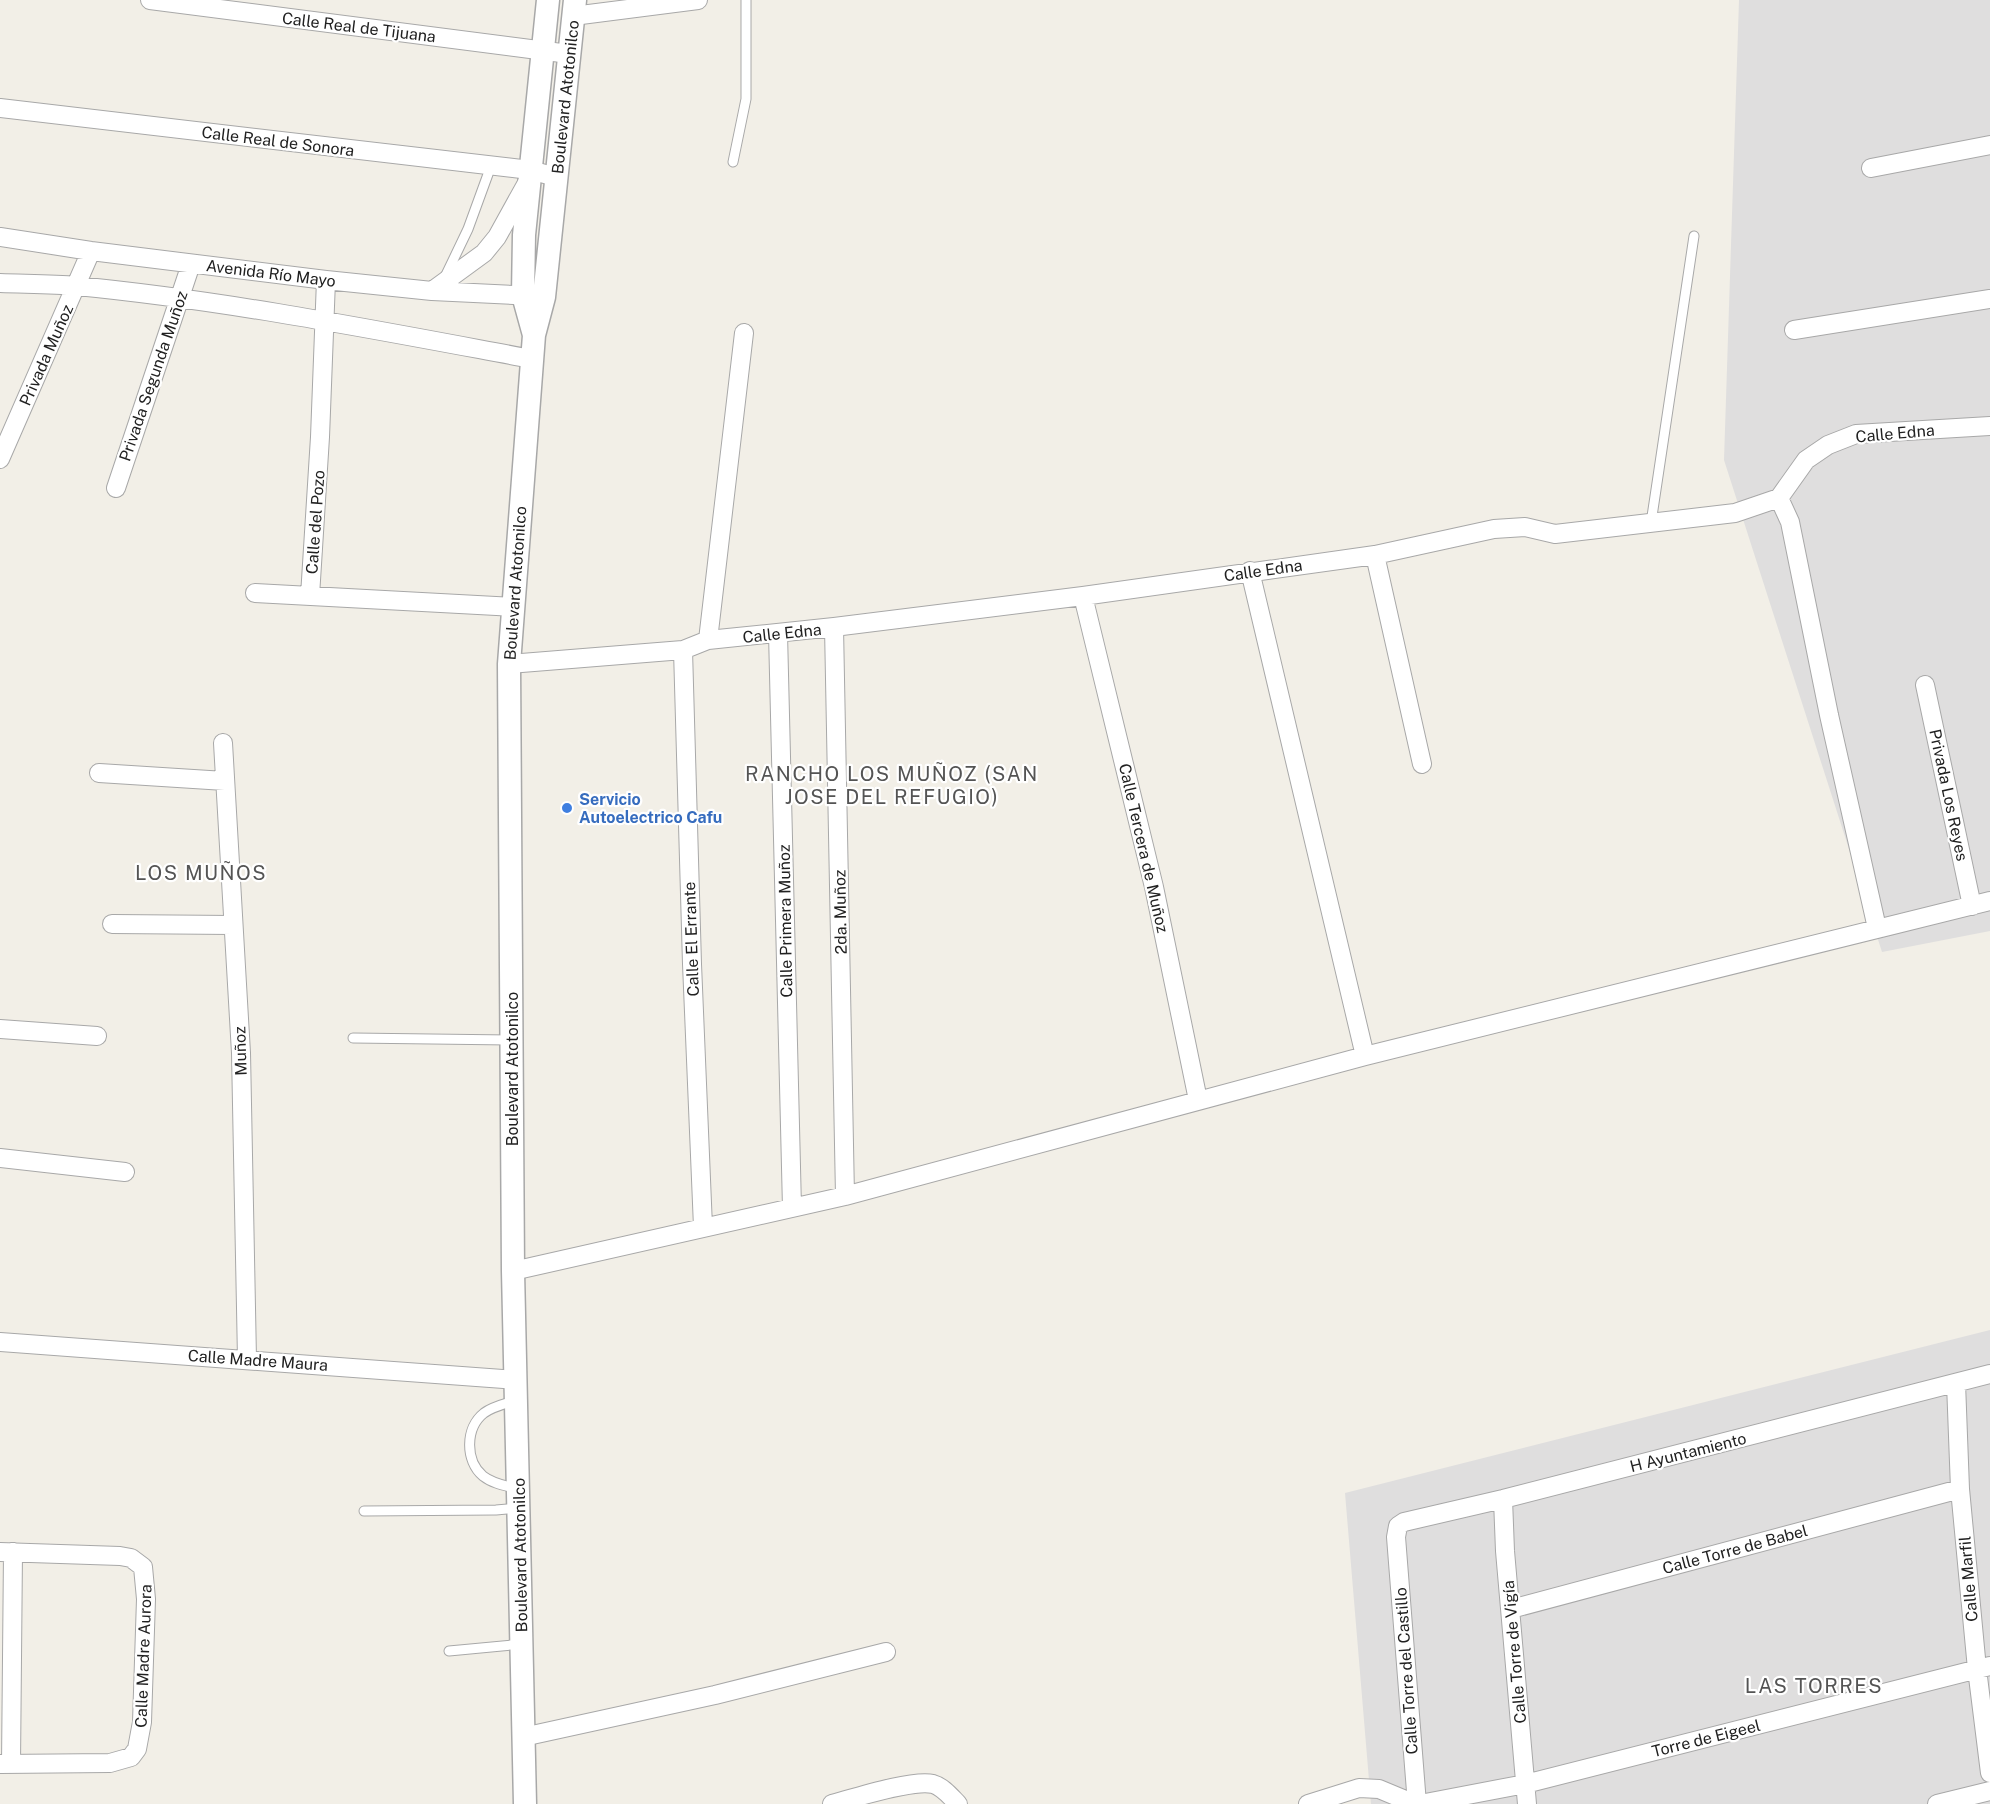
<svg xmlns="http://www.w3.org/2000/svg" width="1990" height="1804" font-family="'Public Sans',sans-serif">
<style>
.residential{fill:#dfdede}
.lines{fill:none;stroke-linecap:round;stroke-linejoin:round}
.service-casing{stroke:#a8a8a8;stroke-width:11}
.minor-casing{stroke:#a8a8a8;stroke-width:20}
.tertiary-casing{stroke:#a8a8a8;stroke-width:25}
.service{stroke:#fff;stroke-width:9}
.minor{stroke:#fff;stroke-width:18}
.tertiary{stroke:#fff;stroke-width:22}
.shop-dot{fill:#3f7fe0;stroke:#fff;stroke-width:2}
.labels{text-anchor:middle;stroke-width:4.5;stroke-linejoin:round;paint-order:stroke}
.street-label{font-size:16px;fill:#212121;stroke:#fff}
.shop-label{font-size:16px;font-weight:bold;fill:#366cbe;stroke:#fff;text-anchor:start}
.quarter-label{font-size:20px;letter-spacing:1.5px;fill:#545454;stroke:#fff}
</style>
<rect width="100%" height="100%" fill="#f2efe7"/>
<!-- residential -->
<path class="residential" d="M1739 0H1990V931L1882 952 1724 460Z
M1990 1330V1804H1371L1345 1493Z"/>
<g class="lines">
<!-- service casing -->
<g class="service-casing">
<path id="service" d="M733 162 746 99V0
M445 277 468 229 491 166
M1651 523 1694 236
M353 1038 510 1040
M514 1401C504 1404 492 1407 484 1413 465 1428 465 1461 483 1476 493 1484 507 1486 518 1489
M364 1511 496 1510 517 1508
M449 1651 522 1644"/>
</g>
<!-- minor casing -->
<g class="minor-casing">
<path id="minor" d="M150 0 569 54
M573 16 698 0
M0 108 530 170 556 177
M1871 168 1990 145
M0 237 91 251 326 280 432 291 535 296
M0 283C26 284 52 284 77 286 230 301 381 331 532 359
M432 291 484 253 497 237 528 181
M1794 330 1990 299
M0 459 91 251
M116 488 191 264
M1779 498 1790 522 1829 715 1877 928
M1375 555 1422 764
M1250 571 1365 1056
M255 593 513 607
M310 596 320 437 326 280
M1083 596 1154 887 1198 1100
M834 627 845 1196
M778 633 792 1208
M708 640 744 333
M683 650 692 964 703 1227
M509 664 683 650 708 640 834 627 1083 596 1375 555 1494 529 1525 527 1555 534 1735 513 1779 498 1806 460 1828 445 1856 434 1990 426
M1925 685 1972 906
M223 743 241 1053 247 1359
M99 773 225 781
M112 924 233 925
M0 1029 97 1036
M0 1158 125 1172
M513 1271 845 1196 1365 1056 1990 901
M0 1342 516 1380
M1956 1383 1960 1489 1977 1669 1990 1773
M1503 1499 1505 1551 1527 1804
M0 1552 120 1556 131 1558 143 1567 146 1599 142 1722 137 1749 131 1757 110 1763 0 1764
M1511 1609 1960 1489
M523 1737 715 1695 886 1652
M11 1764 13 1552
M832 1804C854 1798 913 1779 933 1784 943 1787 951 1797 958 1804
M1308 1804 1359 1788 1379 1789 1415 1804
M1417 1804 1396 1537 1398 1526 1404 1522 1503 1499 1990 1374
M1420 1804 1525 1784 1990 1666
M1937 1804 1990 1791"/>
</g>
<!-- tertiary casing -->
<g class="tertiary-casing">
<path id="tertiary" d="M534 335 523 295 524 235 548 0
M525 1804 513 1271 509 664 534 335 544 297 575 0"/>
</g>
<!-- service -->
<use href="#service" class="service"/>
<!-- minor -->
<use href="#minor" class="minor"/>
<!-- tertiary -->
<use href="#tertiary" class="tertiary"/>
</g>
<!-- markers -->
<circle class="shop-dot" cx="567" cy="808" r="6"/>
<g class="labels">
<!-- street labels -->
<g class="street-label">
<text transform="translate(359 27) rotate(7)" y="6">Calle Real de Tijuana</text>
<text transform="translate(565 97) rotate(-84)" y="6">Boulevard Atotonilco</text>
<text transform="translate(278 141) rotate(7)" y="6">Calle Real de Sonora</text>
<text transform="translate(271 273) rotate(7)" y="6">Avenida Río Mayo</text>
<text transform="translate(46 355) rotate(-66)" y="6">Privada Muñoz</text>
<text transform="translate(153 376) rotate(-71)" y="6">Privada Segunda Muñoz</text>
<text transform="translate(1895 433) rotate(-5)" y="6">Calle Edna</text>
<text transform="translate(315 522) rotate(-86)" y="6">Calle del Pozo</text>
<text transform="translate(1263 570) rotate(-8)" y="6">Calle Edna</text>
<text transform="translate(515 583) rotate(-86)" y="6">Boulevard Atotonilco</text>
<text transform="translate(782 633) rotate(-6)" y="6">Calle Edna</text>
<text transform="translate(1949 795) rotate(78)" y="6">Privada Los Reyes</text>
<text transform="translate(1144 848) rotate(77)" y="6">Calle Tercera de Muñoz</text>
<text transform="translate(840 912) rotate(-91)" y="6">2da. Muñoz</text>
<text transform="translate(785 921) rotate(-91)" y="6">Calle Primera Muñoz</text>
<text transform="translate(691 939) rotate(-92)" y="6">Calle El Errante</text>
<text transform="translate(240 1051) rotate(-92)" y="6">Muñoz</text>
<text transform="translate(512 1069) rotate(-90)" y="6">Boulevard Atotonilco</text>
<text transform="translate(258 1360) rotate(4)" y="6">Calle Madre Maura</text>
<text transform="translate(1688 1452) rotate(-14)" y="6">H Ayuntamiento</text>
<text transform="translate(1735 1549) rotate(-15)" y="6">Calle Torre de Babel</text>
<text transform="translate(520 1555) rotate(-91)" y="6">Boulevard Atotonilco</text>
<text transform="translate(1968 1579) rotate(-95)" y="6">Calle Marfil</text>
<text transform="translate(1514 1652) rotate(-95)" y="6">Calle Torre de Vigía</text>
<text transform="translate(143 1656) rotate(-88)" y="6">Calle Madre Aurora</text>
<text transform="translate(1406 1671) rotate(-94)" y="6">Calle Torre del Castillo</text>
<text transform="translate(1706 1738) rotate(-14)" y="6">Torre de Eigeel</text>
</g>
<!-- shop labels -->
<g class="shop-label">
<text x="579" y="805">Servicio<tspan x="579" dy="18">Autoelectrico Cafu</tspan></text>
</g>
<!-- quarter labels -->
<g class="quarter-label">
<text x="892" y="781">RANCHO LOS MUÑOZ (SAN<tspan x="892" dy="23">JOSE DEL REFUGIO)</tspan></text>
<text x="201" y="880">LOS MUÑOS</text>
<text x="1814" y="1693">LAS TORRES</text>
</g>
</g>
</svg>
